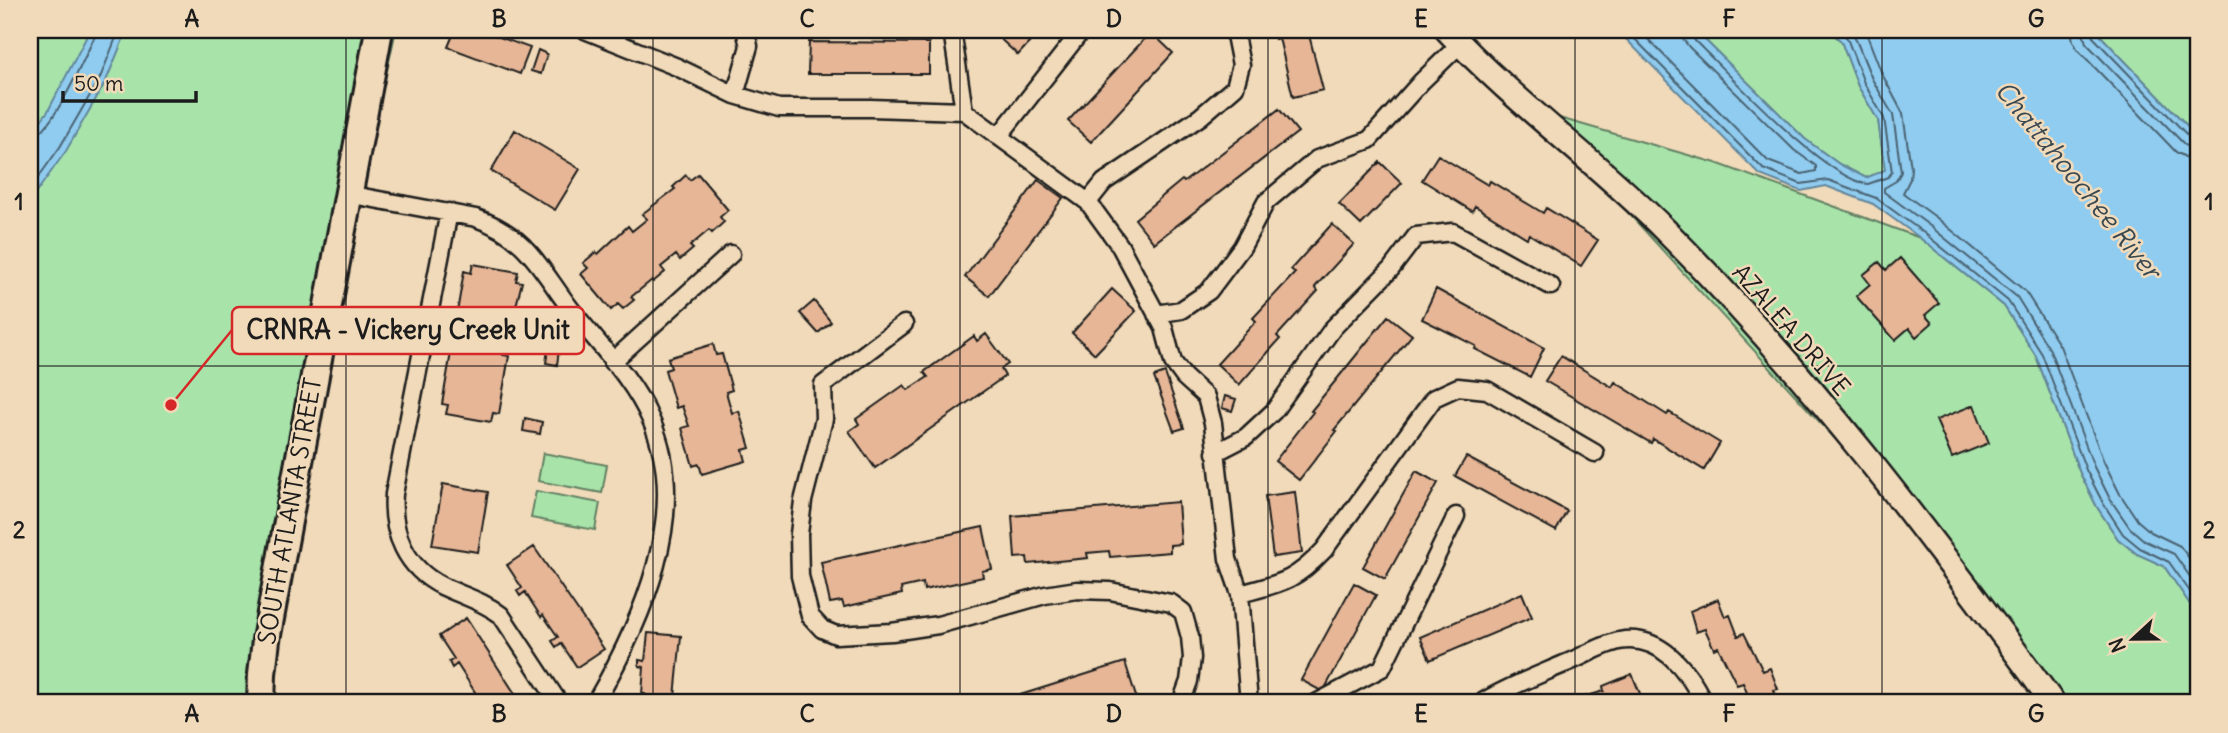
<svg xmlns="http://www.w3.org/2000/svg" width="2228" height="733" font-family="Delius,sans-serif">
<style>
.green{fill:#a8e4aa;stroke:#628063;stroke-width:2}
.water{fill:#90ccf0;stroke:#62869b;stroke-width:2}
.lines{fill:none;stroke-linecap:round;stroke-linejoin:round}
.shore{stroke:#4a6271;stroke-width:2}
.building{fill:#e6b696;stroke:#1c1c1c;stroke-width:2}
.street-casing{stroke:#1c1c1c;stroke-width:21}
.secondary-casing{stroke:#1c1c1c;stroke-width:28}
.primary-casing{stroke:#1c1c1c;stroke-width:32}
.street{stroke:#f1dab9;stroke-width:16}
.secondary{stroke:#f1dab9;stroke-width:23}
.primary{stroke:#f1dab9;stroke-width:26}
.grid{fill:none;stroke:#1c1c1c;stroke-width:2;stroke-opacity:0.55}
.labels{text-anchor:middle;stroke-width:5;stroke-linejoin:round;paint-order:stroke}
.street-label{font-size:24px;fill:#1c1c1c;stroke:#f1dab9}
.water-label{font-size:26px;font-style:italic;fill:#394851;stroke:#f1dab9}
.leader{fill:none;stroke:#d62828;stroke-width:2.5}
.callout-dot{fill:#d62828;stroke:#f1dab9;stroke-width:2.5}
.callout{fill:#f1dab9;stroke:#d62828;stroke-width:2.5}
.callout-label{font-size:26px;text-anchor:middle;font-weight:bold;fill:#1c1c1c}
.neatline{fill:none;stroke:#1c1c1c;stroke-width:2.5}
.grid-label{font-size:23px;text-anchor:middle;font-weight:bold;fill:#1c1c1c}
</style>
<rect width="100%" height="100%" fill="#f1dab9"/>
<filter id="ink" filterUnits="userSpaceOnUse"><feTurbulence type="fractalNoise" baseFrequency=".0143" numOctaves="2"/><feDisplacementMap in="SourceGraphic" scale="14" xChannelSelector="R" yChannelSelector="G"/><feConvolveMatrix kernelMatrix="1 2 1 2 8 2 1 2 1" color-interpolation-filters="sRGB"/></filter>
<g filter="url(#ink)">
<!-- green -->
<path class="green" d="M30 30H396L273 587 259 703H30Z
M1695 30H1829L1841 41 1858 86 1878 120 1885 170 1866 178 1839 164 1805 139Z
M2095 30H2198V137Z
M1535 111 1716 163 1920 238 2004 306 2036 356 2080 473 2097 507 2118 539 2137 554 2164 566 2198 616V703H2037L1881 489Z
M543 453 607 465 602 493 538 481Z
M536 491 600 503 595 530 531 518Z"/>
<!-- water -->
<path class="water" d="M90 30H127L106 81 66 151 30 201V135L48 111Z
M1617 30H1695L1805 139 1839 164 1866 178 1885 170 1878 120 1858 86 1841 41 1829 30H2095L2198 137V616L2164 566 2137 554 2118 539 2097 507 2080 473 2036 356 2004 306 1920 238 1873 204 1826 186 1801 191 1760 175Z"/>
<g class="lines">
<!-- shore -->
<path class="shore" d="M1626 30 1763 169 1801 184 1828 180 1876 198 1924 233 2008 301 2042 354 2086 470 2103 503 2123 534 2140 548 2169 562 2198 603
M1639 30 1768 161 1802 174 1816 171V166L1794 150 1689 47 1683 39 1681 30
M1690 30 1695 41C1729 74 1825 179 1868 184L1888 177 1892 172 1884 118 1864 83 1847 38 1840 30
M1852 30 1872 79 1893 115 1901 172 1896 181 1884 188V192L1930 226 2017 297 2050 350 2094 467 2110 499 2130 528 2145 541 2174 554 2198 588
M1865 30 1882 74 1903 114 1911 168 1910 179 1903 193 1937 218 2025 291 2060 346 2104 462 2120 494 2138 521 2151 532 2180 546 2198 570
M2071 30 2073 41 2078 50 2176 152 2187 158 2198 160
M2082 30 2086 43 2184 144 2190 149 2198 150
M2091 30 2093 37 2190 138 2198 141
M30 138C51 136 85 56 95 36L96 30
M30 189 60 147 100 78 119 30"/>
</g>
<!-- building -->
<path class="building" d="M455 30H480L530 48 520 74 448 47Z
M1001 30H1041L1018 55 996 35Z
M1273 30 1308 31 1323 90 1293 97 1279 38 1275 39Z
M1151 32 1173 53 1091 142 1068 121Z
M809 42 929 43V74H808Z
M538 50 547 54 541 74 531 71Z
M1279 109 1298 132 1154 243 1135 219 1182 180 1184 182Z
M515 130 580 169 555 210 491 171Z
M1438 155 1488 185 1490 181 1543 213 1546 208 1598 240 1581 266 1529 234 1527 238 1475 206 1472 211 1422 180Z
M1380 162 1402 183 1361 225 1339 204Z
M698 174 728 210 720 217 724 222 712 233 709 230 690 246 693 249 680 260 676 255 661 267 665 272 653 282 652 280 631 297 634 300 623 309 618 304 611 310 581 274 588 268 583 263 596 252 598 254 628 226 632 231 647 219 642 214 675 189 673 187 686 175 690 180Z
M1038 180 1063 198 989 296 965 277Z
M1332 224 1354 244 1315 287 1318 291 1277 336 1280 339 1239 385 1217 364 1256 321 1253 318 1295 273 1291 269Z
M1900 258 1939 303 1925 315 1932 323 1916 337 1909 328 1895 340 1856 296 1870 284 1863 275 1879 262 1886 270Z
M473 264 518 272 516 281 522 282 512 322H515L512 340 506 339 503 355 509 356 499 414 493 413 491 422 446 414 448 405 442 404 452 347 458 348 460 332 454 330 464 271 471 273Z
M1112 289 1136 311 1095 354 1072 333Z
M1436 289 1544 348 1530 377 1475 349 1476 346 1422 319Z
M814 301 831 322 818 333 800 313Z
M1388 316 1412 335 1334 430 1337 431 1299 480 1275 461 1313 412 1311 411Z
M986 334 1008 364 1001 369 1005 376 875 468 849 431 859 424 856 419 904 385 908 390 928 377 924 372 974 336 977 341Z
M713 344 716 355 722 354 732 390 726 392 732 413 739 411 750 448 743 450 746 461 702 474 699 464 693 466 682 428 689 426 682 406 676 408 665 370 671 368 668 358Z
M548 349 559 350 557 365 546 363Z
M1561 356 1612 387 1615 382 1667 415 1669 412 1720 443 1704 470 1653 439 1651 443 1545 381Z
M1165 373 1184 428 1174 431 1154 377Z
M1225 396 1236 399 1232 411 1222 408Z
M1974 405 1989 443 1952 458 1936 420Z
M525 418 542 422 540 434 523 431Z
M1466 457 1567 511 1556 531 1455 476Z
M1416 471 1438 483 1385 579 1363 567Z
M443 484 488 492 478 552 432 545Z
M1295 492 1302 553 1273 557 1265 496Z
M1178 502 1181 544 1170 545V552L1110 557 1109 551 1087 553 1088 558 1028 564 1027 557 1015 558 1012 516Z
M983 527 992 569 982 571 983 577 924 590 923 583 901 588 902 594 844 607 842 601 830 603 821 562Z
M534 547 604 649 577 667 561 643 556 647 552 641 558 637 543 615 541 617 525 592 520 596 517 591 522 588 507 565Z
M1354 583 1376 595 1323 692 1301 680Z
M1522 593 1532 617 1430 660 1420 637Z
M1718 599 1725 617 1730 615 1738 636 1744 633 1763 671 1770 668 1778 689 1774 690 1778 701 1751 703 1743 683 1737 685 1718 647 1714 649 1705 629 1696 632 1690 611Z
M466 618 521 703H482L457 664 452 668 449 662 454 659 439 636Z
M648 633 681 636 675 697 679 698 678 703H644L645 694H642L644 667 639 666V660L645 661Z
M1125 662 1138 703H995Z
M1632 674 1641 696 1634 699 1635 703H1564L1604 691 1603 686Z"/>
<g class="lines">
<!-- street casing -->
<g class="street-casing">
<path id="street" d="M585 30 677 67 735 95 779 108H870L964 111 1088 202 1120 246 1164 328 1173 362 1184 377 1206 397 1213 423 1228 559 1240 594 1249 703
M952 30 964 111
M735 95 749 46 745 30
M999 136 1082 30
M347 194 476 218C529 236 541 271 573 312 600 346 634 380 651 420 692 512 641 623 595 703
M1088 202 1104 182 1200 117 1235 87 1241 65 1234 30
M449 212 394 494C391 533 406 568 442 586 463 596 483 601 501 615L559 703
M1156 314 1181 310 1209 291 1242 247 1266 202 1317 159 1369 140 1421 82 1460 44
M904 324 823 385 824 419 803 501 799 534 800 576 810 616 822 629 836 635 892 632 938 625 1045 595 1077 590 1110 591 1171 603 1183 612 1190 637 1192 658 1189 681 1181 703
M612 362 731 254
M1215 453 1246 437 1274 411 1333 328 1391 269 1416 236 1453 232 1551 286
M1240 594C1281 583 1294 582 1324 550L1434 398 1458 387 1487 390 1595 453
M1316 703 1382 668 1456 516
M1481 703C1507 687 1536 676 1564 664 1582 657 1601 645 1619 641 1660 633 1688 670 1704 703"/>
</g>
<!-- secondary casing -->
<g class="secondary-casing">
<path id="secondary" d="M1447 30C1514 102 1595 160 1665 230 1809 374 1933 539 2053 703"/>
</g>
<!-- primary casing -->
<g class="primary-casing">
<path id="primary" d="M261 703 262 674 266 640 379 30"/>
</g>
<!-- street -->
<use href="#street" class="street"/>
<!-- secondary -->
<use href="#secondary" class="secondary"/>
<!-- primary -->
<use href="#primary" class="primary"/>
</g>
</g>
<!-- grid -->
<path class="grid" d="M346 30V703M653 30V703M960 30V703M1268 30V703M1575 30V703M1882 30V703M30 366H2198"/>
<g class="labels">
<!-- street labels -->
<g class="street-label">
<text transform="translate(1791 330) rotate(49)" y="8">AZALEA DRIVE</text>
<text transform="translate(290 511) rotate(-80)" y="8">SOUTH ATLANTA STREET</text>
</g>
<!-- water labels -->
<g class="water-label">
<text transform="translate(2078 180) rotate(51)" y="9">Chattahoochee River</text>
</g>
</g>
<!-- callouts -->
<path class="leader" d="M171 405L232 330"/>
<circle class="callout-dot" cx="171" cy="405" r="7"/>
<rect class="callout" x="232" y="307" width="352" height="47" rx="7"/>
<g class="callout-label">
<text x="408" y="339">CRNRA - Vickery Creek Unit</text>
</g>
<!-- margin -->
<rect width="2228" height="733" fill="none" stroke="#f1dab9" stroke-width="77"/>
<!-- north arrow -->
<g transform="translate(2133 639) rotate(248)" stroke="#f1dab9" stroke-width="5" paint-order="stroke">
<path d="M0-5L12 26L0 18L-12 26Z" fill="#1c1c1c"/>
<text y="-10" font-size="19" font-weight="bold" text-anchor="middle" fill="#1c1c1c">N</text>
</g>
<!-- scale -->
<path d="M63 91v10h133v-10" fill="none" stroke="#1c1c1c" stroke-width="3.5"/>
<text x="74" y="91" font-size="21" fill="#1c1c1c" stroke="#f1dab9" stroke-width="5" paint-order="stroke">50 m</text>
<rect x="38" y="38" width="2152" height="656" class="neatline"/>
<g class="grid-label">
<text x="192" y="27">A</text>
<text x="499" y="27">B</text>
<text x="807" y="27">C</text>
<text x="1114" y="27">D</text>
<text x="1421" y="27">E</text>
<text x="1729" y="27">F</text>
<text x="2036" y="27">G</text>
<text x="19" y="210">1</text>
<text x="2209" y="210">1</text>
<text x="19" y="538">2</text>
<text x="2209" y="538">2</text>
<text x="192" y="722">A</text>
<text x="499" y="722">B</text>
<text x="807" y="722">C</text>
<text x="1114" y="722">D</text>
<text x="1421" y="722">E</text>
<text x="1729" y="722">F</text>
<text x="2036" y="722">G</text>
</g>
</svg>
